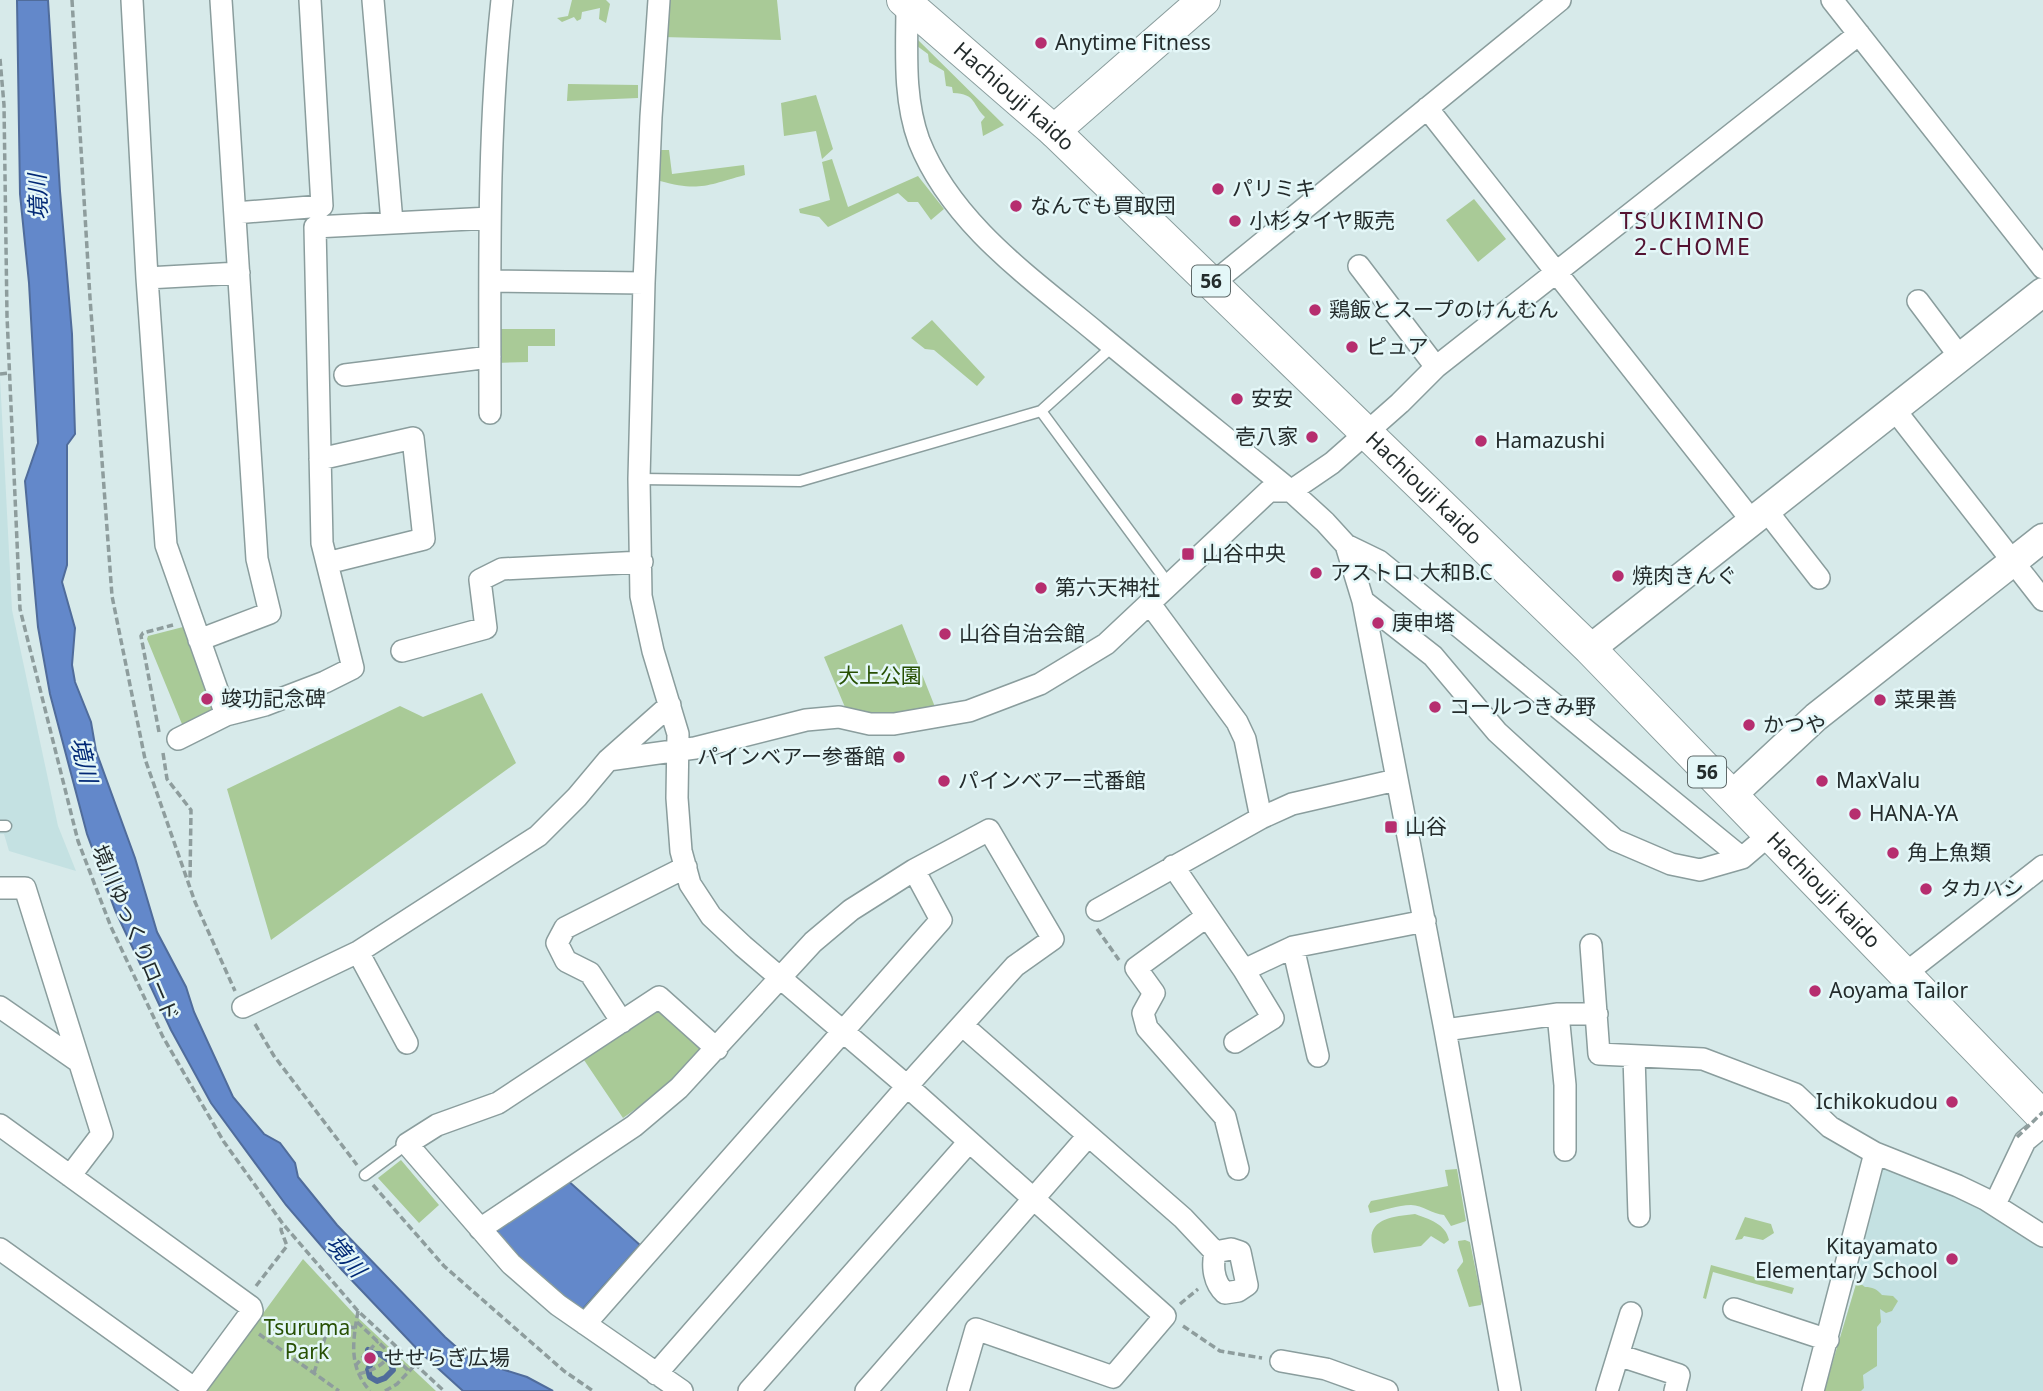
<svg xmlns="http://www.w3.org/2000/svg" width="2043" height="1391" font-family="'Noto Sans','Noto Sans JP',sans-serif">
<style>
.built{fill:#c4e1e2}
.green{fill:#a9ca97}
.water{fill:#6388ca;stroke:#506c9b;stroke-width:2}
.lines{fill:none;stroke-linecap:round;stroke-linejoin:round}
.stream{stroke:#506c9b;stroke-width:6}
.lane-casing{stroke:#8a9d9d;stroke-width:13}
.street-casing{stroke:#8a9d9d;stroke-width:24}
.secondary-casing{stroke:#8a9d9d;stroke-width:31}
.primary-casing{stroke:#8a9d9d;stroke-width:34}
.path{stroke:#8e9d9d;stroke-width:3.5;stroke-dasharray:7 3.5;stroke-linecap:butt}
.lane{stroke:#fff;stroke-width:10}
.street{stroke:#fff;stroke-width:21}
.secondary{stroke:#fff;stroke-width:28}
.primary{stroke:#fff;stroke-width:32}
.path-bridge{stroke:#8e9d9d;stroke-width:3.5;stroke-dasharray:7 3.5;stroke-linecap:butt}
.poi-dot{fill:#b62e6f;stroke:#e4f7f8;stroke-width:2.5}
.labels{text-anchor:middle;stroke-width:5;stroke-linejoin:round;paint-order:stroke}
.shield{fill:#e4f7f8;stroke:#5e6969;stroke-width:2}
.shield-label{font-size:19px;font-weight:bold;fill:#242c2c}
.poi-label{font-size:21px;fill:#242c2c;stroke:#e4f7f8;text-anchor:start}
.street-label{font-size:21px;fill:#242c2c;stroke:#e4f7f8}
.park-label{font-size:21px;fill:#275003;stroke:#e4f7f8}
.water-label{font-size:23px;font-style:italic;fill:#012875;stroke:#e4f7f8}
.neighbourhood-label{font-size:23px;letter-spacing:2px;fill:#531231;stroke:#e4f7f8}
</style>
<rect width="100%" height="100%" fill="#d7eaea"/>
<!-- built -->
<path class="built" d="M0 377 12 610 58 826 76 871 9 851 4 834H0Z
M1878 1162 1990 1205 2043 1236V1391H1824L1857 1281Z"/>
<!-- green -->
<path class="green" d="M572 0H606L610 4 606 23 599 19 600 8 582 12 581 19 577 21 574 17 562 22 557 18 568 16Z
M665 0H777L781 40 662 37Z
M915 37 1004 125 983 136 981 122 985 117C972 105 977 94 953 93L952 87 946 86 944 71 929 62 928 54 913 43Z
M568 84 638 85V98L567 101Z
M816 95 833 149 822 159 816 131 784 136 781 103Z
M660 150H669L672 174 744 165 745 175C708 185 699 192 660 181Z
M832 159 848 207 918 176 944 209 931 220 918 202H908L898 193 828 227 819 217 800 213 799 209 830 200 822 162Z
M1474 199 1506 239 1478 262 1446 220Z
M932 320 985 377 977 386 934 350 925 349 911 338Z
M495 329H555V346H528V362L495 363Z
M902 624 935 707 894 715 847 712 824 657Z
M183 627 213 709 210 717 184 729 147 639 148 636Z
M482 693 516 763 271 940 227 789 400 706 423 717Z
M656 1012 664 1013 700 1046 701 1053 668 1086 623 1118 584 1060Z
M401 1160 439 1205 419 1223 378 1178Z
M1457 1169 1466 1221 1451 1226 1444 1215C1432 1214 1423 1205 1411 1205 1398 1205 1383 1211 1370 1213L1368 1206 1371 1201 1448 1186 1445 1170Z
M1415 1214C1429 1219 1446 1224 1449 1240L1444 1244 1431 1236 1421 1246 1374 1253C1363 1219 1389 1217 1415 1214Z
M1745 1217 1771 1224 1774 1233 1763 1240 1744 1236 1742 1239 1735 1240Z
M1465 1240 1470 1242 1482 1301 1481 1305 1469 1307 1457 1270C1459 1267 1461 1265 1463 1262 1464 1260 1458 1247 1458 1241Z
M303 1259 355 1315 436 1391H206Z
M1711 1265 1794 1288 1792 1294 1713 1272 1706 1299 1703 1298Z
M1857 1281 1865 1287C1872 1287 1877 1289 1882 1295L1893 1296 1898 1301 1892 1311 1886 1313 1880 1309 1881 1322 1877 1327V1366L1863 1375 1864 1388 1861 1391H1824Z"/>
<!-- water -->
<path class="water" d="M17 0H48L60 191 72 334 75 434 67 445V565L62 582 75 628 72 665 75 682 91 722 96 751 135 858 157 932 186 987 194 1012 233 1097 264 1134 280 1143 295 1163 298 1177 337 1225 445 1337 470 1359 527 1377 553 1391H463L420 1352 342 1270 286 1205 211 1103 171 1030 115 910 87 834 50 694 38 627 25 481 38 443 29 283 20 194Z
M566 1179 640 1245 582 1310C550 1286 521 1262 496 1231L497 1225Z"/>
<g class="lines">
<!-- stream -->
<path class="stream" d="M368 1350 375 1354H380L390 1361 393 1370 385 1378 377 1381 370 1377 368 1370 375 1354"/>
<!-- lane casing -->
<g class="lane-casing">
<path id="lane" d="M1041 411 1170 586
M639 479 800 481 1041 411 1113 346
M0 826H6
M365 1175 407 1144"/>
</g>
<!-- street casing -->
<g class="street-casing">
<path id="street" d="M132 0 147 278 166 545 226 715
M373 0 392 222
M659 0 651 117 644 283 639 479 641 596 653 651 678 734 677 798 681 851 690 884 711 916 743 946 907 1086 1165 1316 1113 1377 976 1329 958 1391
M1832 0 2043 268
M907 4C907 50 903 97 919 141 952 224 1031 278 1097 333 1161 386 1226 438 1291 491L1325 522 1346 545 1379 561 1742 858
M1427 108 1752 521
M235 213 322 206 310 0
M1359 266 1436 367
M147 278 239 273
M490 281 644 283
M1213 283 1560 0
M1918 301 1960 357
M345 375 490 357
M1894 409 2043 600
M490 413C490 275 487 137 502 0
M320 459 413 438 424 539 327 563
M1766 510 1819 578
M1346 545 1363 601 1445 1030 1510 1391
M1363 601 1433 656 1497 732 1615 840 1671 864 1700 870 1742 858 1769 835
M1150 604 1237 722 1245 739 1261 818
M199 640 270 613 257 559 221 0
M402 651 486 628 480 580 502 569 642 562
M178 739 226 715 265 705 325 682 353 668 322 543 315 227 490 218
M608 760 695 748 806 720 839 717 870 724H894L969 711 1040 684 1106 644 1269 491H1291L1332 463 1400 403 1436 367 1859 34
M1173 866 1244 970 1273 1018 1235 1042
M0 888H25L102 1134 70 1176
M1097 910 1261 818 1292 804 1396 780
M1206 917 1136 968 1154 993 1143 1013 1147 1028 1225 1117 1238 1169
M1591 945 1599 1054 1703 1059 1795 1094 1830 1127 1875 1153 1958 1186 1985 1199 2043 1236
M1293 947 1318 1056
M358 952 407 1043
M1244 970 1293 947 1425 921
M1906 973 2043 866
M0 1007 79 1062
M243 1007 358 952 538 836 577 797 608 760 670 705
M1558 1014 1565 1085V1150
M622 1022 590 973 566 961 557 943 565 928 686 867
M962 1025 1183 1218 1215 1252C1212 1267 1214 1283 1225 1293L1238 1291 1247 1285 1240 1252 1231 1249 1215 1252
M1445 1030 1558 1014H1597
M1634 1056 1639 1216
M0 1125 251 1307 252 1311 193 1391
M1995 1204 2025 1141 2043 1126
M480 1229 634 1126 679 1088 813 942 851 910 914 870 989 830 1053 939 1015 966 917 1075 656 1374
M0 1249 195 1389
M1734 1309 1828 1340
M585 1324 941 920 914 870
M1618 1355 1679 1375 1675 1391
M1281 1361 1326 1369 1387 1391
M682 1391 558 1305 511 1264 407 1144 437 1125 498 1103 659 997 717 1049
M749 1391 968 1143
M866 1391 1088 1136
M1607 1391 1631 1313
M1813 1391 1875 1153"/>
</g>
<!-- secondary casing -->
<g class="secondary-casing">
<path id="secondary" d="M1590 649 2043 292
M1731 796 1816 717 2043 538"/>
</g>
<!-- primary casing -->
<g class="primary-casing">
<g id="primary">
<path id="s1" d="M903 0 1054 131 1590 649 2043 1117"/>
<path d="M1054 131 1204 0"/>
</g>
</g>
<!-- path -->
<path class="path" d="M72 0 90 298 112 596 145 759 195 902 235 991
M0 59 4 105 7 316 20 609 78 841 111 927 163 1037 224 1142 283 1224 358 1311 444 1391
M0 374 9 373
M159 732 141 636 143 633 173 625
M163 753 167 779 191 810 190 881
M1097 929 1119 960
M255 1024 274 1056 357 1165
M373 1185 444 1266 564 1371 593 1391
M256 1286 287 1246 281 1230 282 1224
M1180 1304 1198 1289
M358 1311C353 1341 348 1366 370 1391
M357 1322 409 1371
M1183 1326 1220 1351 1262 1358
M259 1334 339 1391
M355 1366 378 1341
M314 1373 328 1328 343 1333 346 1326 355 1328
M359 1374C373 1370 383 1366 391 1353
M385 1391 397 1384 415 1365"/>
<!-- lane -->
<use href="#lane" class="lane"/>
<!-- street -->
<use href="#street" class="street"/>
<!-- secondary -->
<use href="#secondary" class="secondary"/>
<!-- primary -->
<use href="#primary" class="primary"/>
<!-- path-bridge -->
<path class="path-bridge" d="M2017 1137 2043 1112"/>
</g>
<!-- markers -->
<g class="poi-dot">
<circle cx="1041" cy="43" r="7"/>
<circle cx="1218" cy="189" r="7"/>
<circle cx="1016" cy="206" r="7"/>
<circle cx="1235" cy="221" r="7"/>
<circle cx="1315" cy="310" r="7"/>
<circle cx="1352" cy="347" r="7"/>
<circle cx="1237" cy="399" r="7"/>
<circle cx="1312" cy="437" r="7"/>
<circle cx="1481" cy="441" r="7"/>
<rect x="1181" y="547" width="14" height="14" rx="3.5"/>
<circle cx="1316" cy="573" r="7"/>
<circle cx="1618" cy="576" r="7"/>
<circle cx="1041" cy="588" r="7"/>
<circle cx="1378" cy="623" r="7"/>
<circle cx="945" cy="634" r="7"/>
<circle cx="207" cy="699" r="7"/>
<circle cx="1880" cy="700" r="7"/>
<circle cx="1435" cy="707" r="7"/>
<circle cx="1749" cy="725" r="7"/>
<circle cx="899" cy="757" r="7"/>
<circle cx="944" cy="781" r="7"/>
<circle cx="1822" cy="781" r="7"/>
<circle cx="1855" cy="814" r="7"/>
<rect x="1384" y="820" width="14" height="14" rx="3.5"/>
<circle cx="1893" cy="853" r="7"/>
<circle cx="1926" cy="889" r="7"/>
<circle cx="1815" cy="991" r="7"/>
<circle cx="1952" cy="1102" r="7"/>
<circle cx="1952" cy="1259" r="7"/>
<circle cx="370" cy="1358" r="7"/>
</g>
<g class="labels">
<!-- shield labels -->
<g class="shield">
<rect x="1192" y="265.5" width="38" height="31" rx="5"/>
<rect x="1688" y="756.5" width="38" height="31" rx="5"/>
</g>
<g class="shield-label">
<text x="1211" y="288">56</text>
<text x="1707" y="779">56</text>
</g>
<!-- poi labels -->
<g class="poi-label">
<text x="1055" y="50">Anytime Fitness</text>
<text x="1232" y="196">パリミキ</text>
<text x="1030" y="213">なんでも買取団</text>
<text x="1249" y="228">小杉タイヤ販売</text>
<text x="1329" y="317">鶏飯とスープのけんむん</text>
<text x="1366" y="354">ピュア</text>
<text x="1251" y="406">安安</text>
<text x="1298" y="444" text-anchor="end">壱八家</text>
<text x="1495" y="448">Hamazushi</text>
<text x="1202" y="561">山谷中央</text>
<text x="1330" y="580">アストロ 大和B.C</text>
<text x="1632" y="583">焼肉きんぐ</text>
<text x="1055" y="595">第六天神社</text>
<text x="1392" y="630">庚申塔</text>
<text x="959" y="641">山谷自治会館</text>
<text x="221" y="706">竣功記念碑</text>
<text x="1894" y="707">菜果善</text>
<text x="1449" y="714">コールつきみ野</text>
<text x="1763" y="732">かつや</text>
<text x="885" y="764" text-anchor="end">パインベアー参番館</text>
<text x="958" y="788">パインベアー弍番館</text>
<text x="1836" y="788">MaxValu</text>
<text x="1869" y="821">HANA-YA</text>
<text x="1405" y="834">山谷</text>
<text x="1907" y="860">角上魚類</text>
<text x="1940" y="896">タカハシ</text>
<text x="1829" y="998">Aoyama Tailor</text>
<text x="1938" y="1109" text-anchor="end">Ichikokudou</text>
<text x="1938" y="1254" text-anchor="end">Kitayamato<tspan x="1938" dy="24">Elementary School</tspan></text>
<text x="384" y="1365">せせらぎ広場</text>
</g>
<!-- street labels -->
<g class="street-label">
<text dy="7" stroke="none"><textPath href="#s1" startOffset="147">Hachiouji kaido</textPath></text>
<text dy="7" stroke="none"><textPath href="#s1" startOffset="714">Hachiouji kaido</textPath></text>
<text dy="7" stroke="none"><textPath href="#s1" startOffset="1281">Hachiouji kaido</textPath></text>
<text transform="translate(135 933) rotate(67)" y="7">境川ゆっくりロード</text>
</g>
<!-- park labels -->
<g class="park-label">
<text x="880" y="683">大上公園</text>
<text x="307" y="1335">Tsuruma<tspan x="307" dy="24">Park</tspan></text>
</g>
<!-- water labels -->
<g class="water-label">
<text transform="translate(38 197) rotate(-92)" y="8">境川</text>
<text transform="translate(84 760) rotate(77)" y="8">境川</text>
<text transform="translate(346 1256) rotate(50)" y="8">境川</text>
</g>
<!-- neighbourhood labels -->
<g class="neighbourhood-label">
<text x="1693" y="229">TSUKIMINO<tspan x="1693" dy="26">2-CHOME</tspan></text>
</g>
</g>
</svg>
